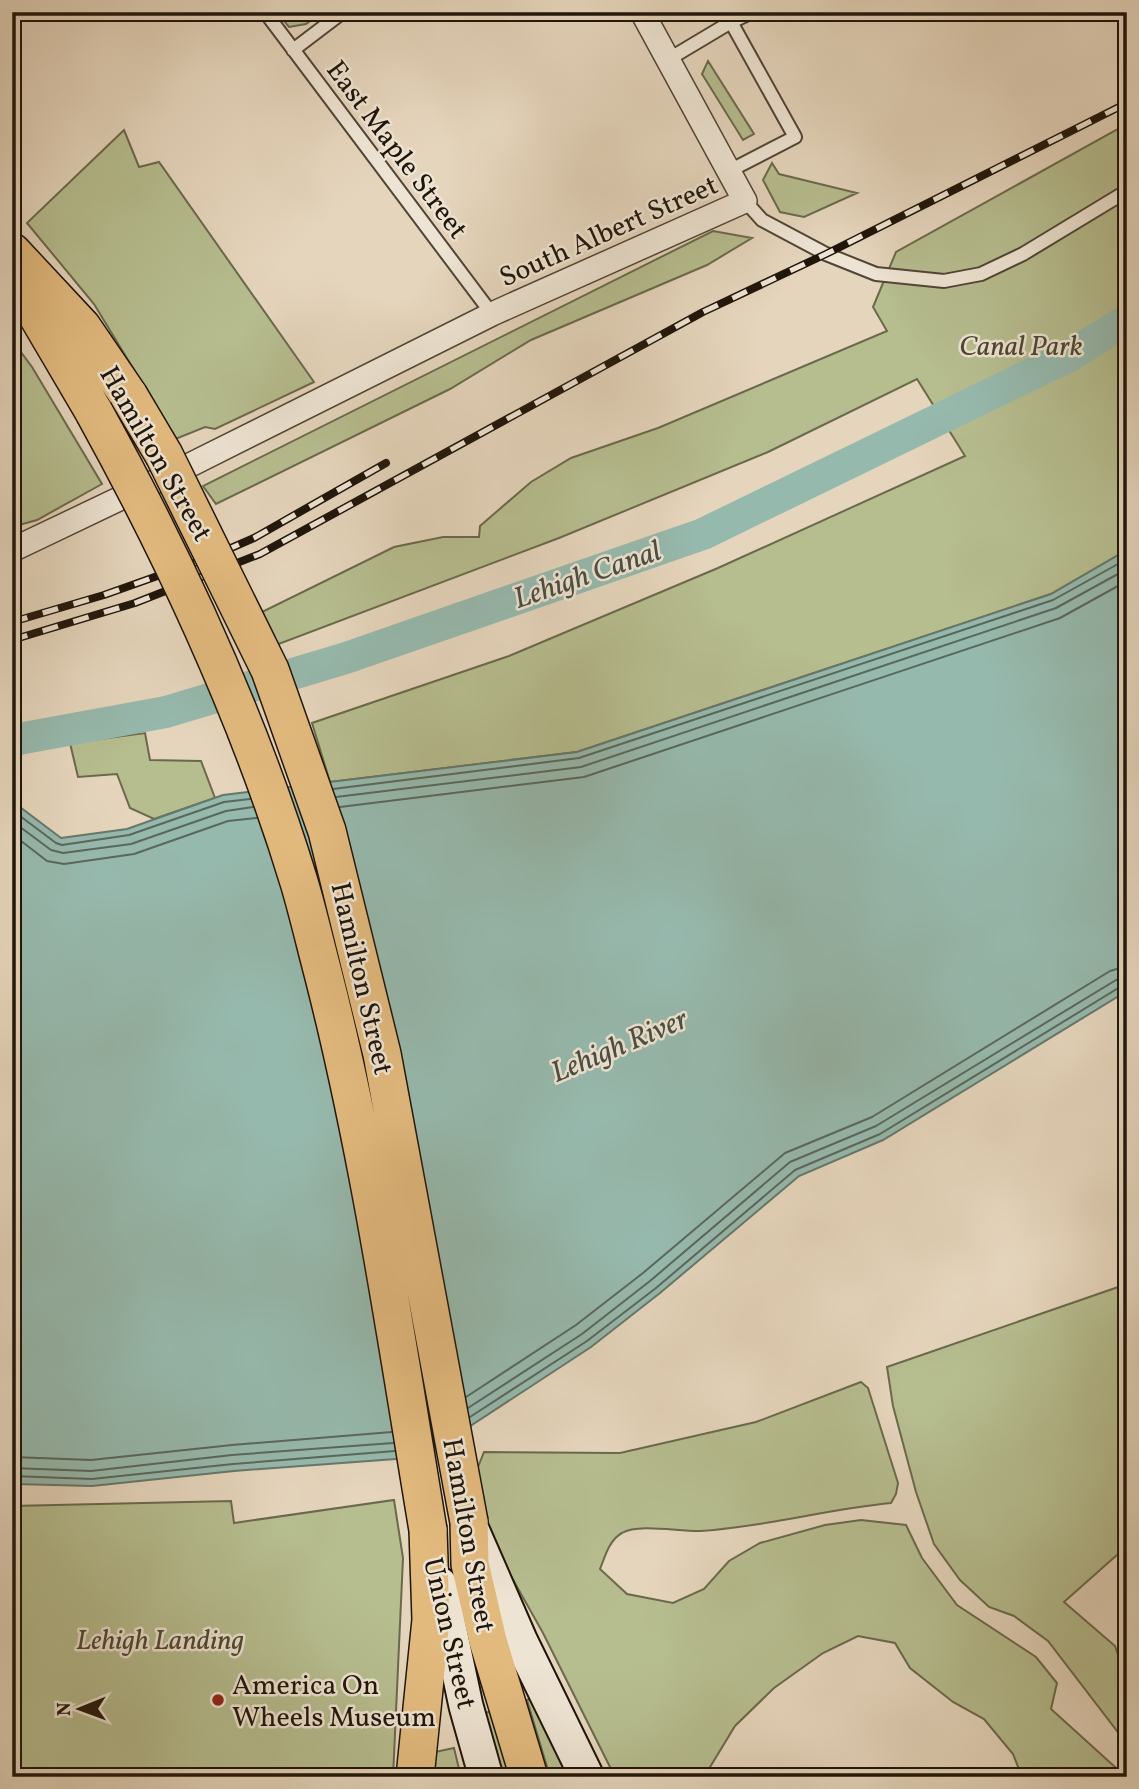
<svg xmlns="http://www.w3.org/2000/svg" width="1139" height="1789" font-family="Vollkorn,serif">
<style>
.green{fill:#b6bd8f;stroke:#6a694c;stroke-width:2}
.water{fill:#96b9ad;stroke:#66776c;stroke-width:2}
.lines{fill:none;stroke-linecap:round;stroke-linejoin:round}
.shore{stroke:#5a675c;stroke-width:2}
.canal{stroke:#96b9ad;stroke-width:32}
.lane-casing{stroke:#504536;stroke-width:16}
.street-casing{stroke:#504536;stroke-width:26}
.secondary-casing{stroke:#1f150a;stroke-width:37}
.primary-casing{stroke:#1f150a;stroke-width:40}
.lane{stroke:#eee4d3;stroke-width:12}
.street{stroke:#eee4d3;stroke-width:23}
.secondary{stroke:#eee4d3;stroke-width:33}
.primary{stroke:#e2ba7e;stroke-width:37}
.rail-casing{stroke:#1f150a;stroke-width:8}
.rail{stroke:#eee4d3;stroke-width:5;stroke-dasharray:16;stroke-linecap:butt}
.primary-bridge-casing{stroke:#1f150a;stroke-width:40;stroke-linecap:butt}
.primary-bridge{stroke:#e2ba7e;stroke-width:37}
.poi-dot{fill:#8f2418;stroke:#eee4d3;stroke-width:2.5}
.labels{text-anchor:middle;stroke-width:5;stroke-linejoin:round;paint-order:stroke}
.street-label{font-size:28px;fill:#1f150a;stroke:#eee4d3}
.park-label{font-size:28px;font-style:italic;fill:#4c4732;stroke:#eee4d3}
.poi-label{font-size:28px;fill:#1f150a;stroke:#eee4d3;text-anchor:start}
.water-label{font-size:30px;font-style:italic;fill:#494e43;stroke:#eee4d3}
</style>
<rect width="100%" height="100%" fill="#e5d5bc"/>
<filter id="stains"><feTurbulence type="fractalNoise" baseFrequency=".00286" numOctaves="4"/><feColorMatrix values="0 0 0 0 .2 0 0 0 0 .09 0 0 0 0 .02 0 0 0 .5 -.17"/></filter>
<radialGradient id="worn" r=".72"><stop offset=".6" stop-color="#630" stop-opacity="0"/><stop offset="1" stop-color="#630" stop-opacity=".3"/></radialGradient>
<!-- green -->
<path class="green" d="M277 12H322L306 24 289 27Z
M708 61 754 134 743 140 702 74Z
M1127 124V550L1051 594 577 752 330 782 312 723 509 656 718 568 965 456 917 379 768 452 559 538 276 645 262 612 394 547 443 537H479L480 526 531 482 571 458 658 428 887 331 873 307 896 252Z
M124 130 139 167 159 162 314 382 215 429 205 427 173 440 145 388 94 304 27 223Z
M772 163 779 174 857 193 804 217 780 212 763 180Z
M713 231 752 238 707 265 531 340 450 389 216 504 203 486Z
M12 340 32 367 102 484 37 520 12 527Z
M145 733 150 760 201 761 215 798 154 819 130 808 117 774 78 777 70 743Z
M1127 1284V1546L1064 1602 1115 1646 1127 1680V1744L1048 1641 1014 1616 989 1607 960 1580 934 1544 916 1492 893 1406 887 1367Z
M861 1382 868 1388 898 1483 896 1494 891 1503C827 1509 765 1527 701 1531 680 1532 639 1523 622 1533 609 1540 605 1557 600 1569L627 1594 673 1603 704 1589 729 1561 760 1543 825 1525 861 1520 906 1525 922 1558 957 1605 1036 1657 1057 1683 1051 1709 1126 1777H1022L1013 1754 984 1719 953 1702 910 1668 895 1643 858 1636 823 1653 774 1688 735 1726 704 1777H615L543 1633 502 1560 485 1517 476 1472 484 1452 620 1453 756 1422Z
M394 1500 403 1558 393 1777H12V1506L231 1501 234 1523Z
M536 1697 570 1777H550L527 1700Z
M493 1711 511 1777H498L480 1714Z
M454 1748 461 1777H433L435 1752Z"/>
<!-- water -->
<path class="water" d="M1127 550V991L883 1140 799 1176 660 1293 591 1347 423 1457 234 1471 92 1486 15 1484 12 1481V801L61 838 127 829 223 795 577 752 1051 594Z"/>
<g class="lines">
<!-- shore -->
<path class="shore" d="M333 789 579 758 1053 600 1127 559
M336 797 581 767 1056 608 1127 569
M340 807 584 777 1060 618 1127 581
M12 810 56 843 62 845 129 835 224 802 250 799
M12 821 51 850 63 853 131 844 226 811 253 807
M12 834 47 861 64 864 134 854 228 821 257 818
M466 1397 576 1325 643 1273 785 1153 872 1117 1110 971 1127 966
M468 1408 582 1334 650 1281 790 1162 876 1126 1116 980 1127 977
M470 1417 587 1341 656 1288 795 1170 880 1134 1120 987 1127 986
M12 1457 91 1460 232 1445 392 1432
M12 1468 91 1471 232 1455 393 1443
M12 1476 92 1479 233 1464 395 1451"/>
<!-- canal -->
<path class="canal" d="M13 740 166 712 346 658 703 534 1071 355 1127 320"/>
<!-- lane casing -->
<g class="lane-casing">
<path id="lane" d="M265 12 492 314
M731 22 752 12
M293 50 343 12
M669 59 731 22 795 137 731 170
M745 201 762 220 826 254 876 274 944 281 981 274 1023 254 1127 191"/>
</g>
<!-- street casing -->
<g class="street-casing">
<path id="street" d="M12 550 188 466 492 314 745 201 642 12"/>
</g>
<!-- secondary casing -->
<g class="secondary-casing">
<path id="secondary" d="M473 1532 521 1642 587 1777
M440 1584 466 1706 486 1777"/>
</g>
<!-- primary casing -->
<g class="primary-casing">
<path id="primary" d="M12 252 82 327 129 396
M13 274 94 412
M469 1522 470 1564 488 1641 529 1777
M415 1777 431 1620 428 1530"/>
</g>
<!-- lane -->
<use href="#lane" class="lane"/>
<!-- street -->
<use href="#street" class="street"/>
<!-- secondary -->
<use href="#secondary" class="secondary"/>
<!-- primary -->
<use href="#primary" class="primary"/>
<!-- rail casing -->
<g class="rail-casing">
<path id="rail" d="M12 622 104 595 208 558 254 538 386 463
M12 640 135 603 260 554 703 312 826 254 1127 103"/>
</g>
<!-- rail -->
<use href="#rail" class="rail"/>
<!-- primary-bridge casing -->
<g class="primary-bridge-casing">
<path id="primary-bridge" d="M129 396 164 455 270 670 327 831 382 1054 469 1522
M94 412C177 562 249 718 299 882 308 912 315 943 323 973 370 1156 397 1344 428 1530"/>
</g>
<!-- primary-bridge -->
<use href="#primary-bridge" class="primary-bridge"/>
</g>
<!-- markers -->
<circle class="poi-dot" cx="218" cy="1700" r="7"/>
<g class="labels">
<!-- street labels -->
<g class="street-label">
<text transform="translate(398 149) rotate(53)" y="10">East Maple Street</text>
<text transform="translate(608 230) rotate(-24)" y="10">South Albert Street</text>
<text transform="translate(157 453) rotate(60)" y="10">Hamilton Street</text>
<text transform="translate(363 978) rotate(77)" y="10">Hamilton Street</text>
<text transform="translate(470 1535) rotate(80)" y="10">Hamilton Street</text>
<text transform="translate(451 1633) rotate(77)" y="10">Union Street</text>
</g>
<!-- park labels -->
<g class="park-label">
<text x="1021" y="355">Canal Park</text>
<text x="160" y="1649">Lehigh Landing</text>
</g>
<!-- poi labels -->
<g class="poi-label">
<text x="232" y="1694">America On<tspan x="232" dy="32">Wheels Museum</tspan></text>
</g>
<!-- water labels -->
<g class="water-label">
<text transform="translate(587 574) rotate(-19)" y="10">Lehigh Canal</text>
<text transform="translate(619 1045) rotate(-23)" y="10">Lehigh River</text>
</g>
</g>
<!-- margin -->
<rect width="1139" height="1789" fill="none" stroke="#e5d5bc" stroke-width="42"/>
<rect x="14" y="14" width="1111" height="1761" fill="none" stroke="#1f150a" stroke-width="3.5"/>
<rect x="21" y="21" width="1097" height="1747" fill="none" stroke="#1f150a" stroke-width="2"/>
<!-- north arrow -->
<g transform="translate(80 1709) rotate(269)" stroke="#eee4d3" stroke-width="5" paint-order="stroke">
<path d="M0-5L12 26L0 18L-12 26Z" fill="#1f150a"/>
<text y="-10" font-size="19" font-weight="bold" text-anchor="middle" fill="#1f150a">N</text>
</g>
<rect width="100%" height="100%" filter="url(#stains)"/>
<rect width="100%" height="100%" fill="url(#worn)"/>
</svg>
